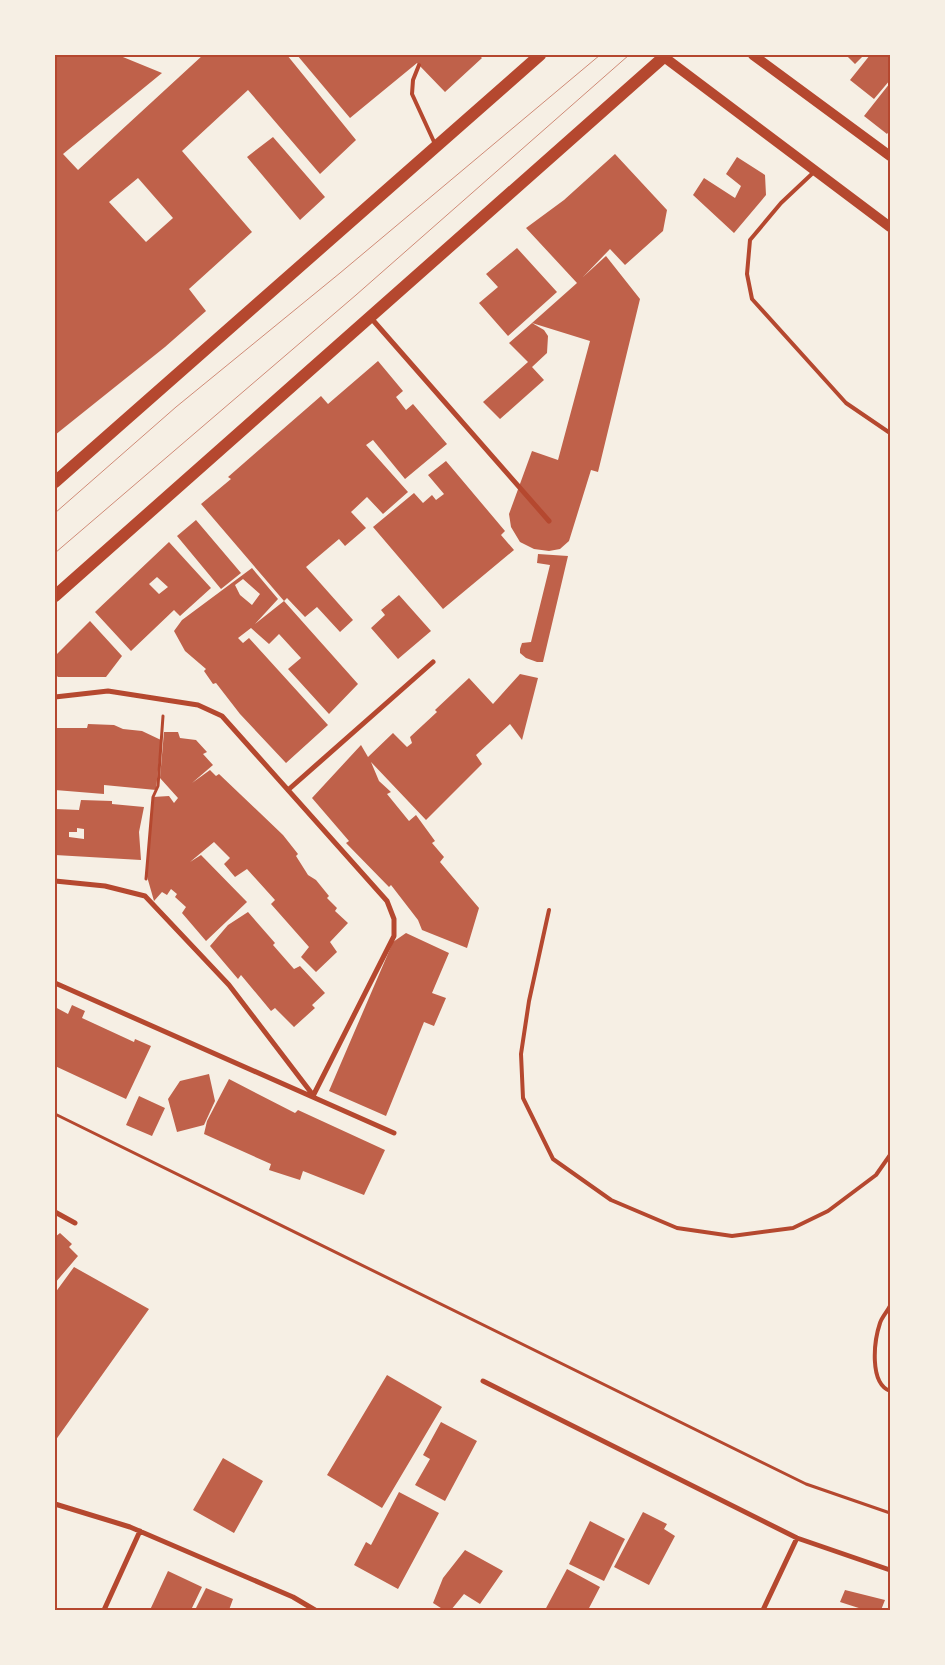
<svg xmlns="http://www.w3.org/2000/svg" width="945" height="1665" font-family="'Exo 2',sans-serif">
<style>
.building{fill:#bf614a;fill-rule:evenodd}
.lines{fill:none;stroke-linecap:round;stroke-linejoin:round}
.path{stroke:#b5482f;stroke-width:3}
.service{stroke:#b5482f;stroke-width:4}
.minor{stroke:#b5482f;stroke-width:5}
.secondary{stroke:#b5482f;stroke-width:10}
.primary{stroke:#b5482f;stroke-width:12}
.tram{stroke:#cf8b77;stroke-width:1}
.neatline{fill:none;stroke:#b5482f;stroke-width:2}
</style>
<rect width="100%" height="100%" fill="#f6efe4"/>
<!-- building -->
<path class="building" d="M55 55H118L162 73 63 154 78 170 203 55H287L356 140 320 174 248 90 182 151 252 232 189 289 206 311 165 347 55 435ZM138 178 173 218 146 242 109 202Z
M297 55H479L482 58 445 92 417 63 350 118Z
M846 55H864L855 64Z
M870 55H890V80L874 99 850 80Z
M890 83V130L887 134 864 116Z
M273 137 325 197 300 220 247 157Z
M615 154 667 210 663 231 625 265 610 249 583 277 606 256 640 299 598 472 591 470 569 541 560 549 549 551 534 549 520 542 511 527 509 514 532 451 558 460 590 341 532 323 577 283 526 228 564 200Z
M737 157 765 175 766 195 734 233 693 195 704 178 735 198 741 186 726 174Z
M517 248 557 292 508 336 479 303 498 287 486 274Z
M532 323 544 330 548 336 547 353 532 367 544 380 500 419 483 402 528 362 509 343Z
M378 361 403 391 396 397 406 410 413 404 447 444 405 479 373 440 366 445 408 492 383 514 367 497 351 512 366 528 345 546 339 539 306 567 353 620 340 632 317 607 305 617 287 598 284 601 201 504 231 479 228 477 321 396 328 404Z
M446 461 505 531 501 535 514 550 443 609 373 527 414 493 423 503 432 495 436 500 444 494 428 475Z
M196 520 241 573 221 589 177 536Z
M169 542 211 588 180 616 174 610 131 651 95 612ZM157 577 168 587 159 594 149 584Z
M538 554 568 556 543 662H537L526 658 520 653V649L522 643 531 642 550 565 537 563Z
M252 568 278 599 255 624 284 601 358 684 329 714 288 669 301 658 279 634 269 644 251 628 238 638 243 643 249 638 328 725 286 763 240 714 216 683 213 684 204 671 206 669 185 651 174 631 182 620ZM243 579 260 594 252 605 240 595 235 585Z
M399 595 431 631 398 659 371 628 385 615 381 610Z
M90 621 122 656 106 677H58L55 674V656Z
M520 674 538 678 522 740 510 724 476 755 482 764 426 820 371 762 379 781 391 792 387 794 409 821 416 815 435 841 432 843 444 857 440 862 479 908 467 948 422 930 418 920 391 885 389 887 346 843 349 841 312 798 361 745 368 757 393 733 407 747 412 743 410 737 437 712 435 710 469 678 493 704Z
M88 724 114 725 123 729 142 731 161 740 156 790 104 785V794L55 790V728H87Z
M164 732H178L180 738 196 740 207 752 203 754 213 765 192 783 210 770 216 776 219 774 283 835 298 854 296 856 308 875 316 880 329 896 327 898 337 908 335 911 348 923 330 942 337 952 316 972 301 957 309 947 271 904 275 900 247 869 235 877 224 864 230 858 214 842 190 862 201 855 247 902 206 941 182 913 186 907 175 897 177 894 171 889 167 895 162 892 154 901 146 873 153 797 169 796 174 803 178 798 160 778Z
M81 800 112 801V804L144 807 139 832 141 860 55 855V809L79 810ZM77 828 84 829V839L69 837V832H77Z
M248 912 275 943 273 945 294 969 300 966 325 993 312 1005 315 1008 294 1027 275 1008 271 1011 241 975 238 979 210 946 228 925Z
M406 933 449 953 432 993 446 998 434 1026 424 1022 386 1116 329 1091 393 942Z
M72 1005 85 1011 82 1018 134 1042 135 1039 151 1046 126 1099 55 1066V1007L68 1014Z
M209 1074 215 1101 204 1125 177 1132 168 1099 180 1081Z
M229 1079 295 1113 298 1110 385 1150 364 1195 303 1171 300 1180 269 1170 271 1164 204 1134 207 1121Z
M139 1096 165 1108 152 1136 126 1125Z
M60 1233 72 1244 69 1247 78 1256 55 1283V1237Z
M74 1267 149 1309 55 1441V1293Z
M387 1375 442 1407 382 1508 327 1475Z
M441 1422 477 1441 445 1501 415 1485 430 1459 423 1455Z
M223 1458 263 1481 234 1533 193 1510Z
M399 1492 439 1513 398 1589 354 1565 366 1542 371 1545Z
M643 1512 667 1524 664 1529 675 1536 649 1585 614 1567Z
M590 1521 625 1539 604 1581 569 1564Z
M465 1550 503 1571 480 1604 464 1594 451 1610H444L433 1603 443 1578Z
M567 1569 600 1587 588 1610H545Z
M168 1571 202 1587 191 1610H150Z
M206 1588 233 1599 229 1610H195Z
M845 1590 885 1600 881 1610H865L840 1602Z"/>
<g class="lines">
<!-- path -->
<path class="path" d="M146 879 153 797 158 786 163 716
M55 1114 806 1484 890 1513"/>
<!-- service -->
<path class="service" d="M419 65 413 80 412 94 435 144
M815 171 781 203 750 240 747 274 752 299 846 403 890 433
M549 910 529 1001 521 1054 523 1098 553 1159 611 1200 677 1228 732 1236 793 1228 828 1211 876 1175 890 1155
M890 1306C887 1312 882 1317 880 1323 874 1341 869 1383 890 1391"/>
<!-- minor -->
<path class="minor" d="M371 318 549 521
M55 697 108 691 198 705 222 716 387 901 394 919V936L313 1096
M288 790 433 662
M55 881 105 886 145 896 229 985 313 1095
M55 983 394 1133
M55 1212 75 1223
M483 1381 797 1538 890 1570
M55 1504 130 1527 293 1597 315 1610
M104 1610 140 1531
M763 1610 797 1538"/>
<!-- secondary -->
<path class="secondary" d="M753 55 890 156
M664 57 890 227"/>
<!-- primary -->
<path class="primary" d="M55 482 540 55
M55 596 666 55"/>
<!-- tram -->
<path class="tram" d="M55 513 176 407 340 273 600 55
M55 553 356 295 629 55"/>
</g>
<!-- border -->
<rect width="945" height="1665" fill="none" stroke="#f6efe4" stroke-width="112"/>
<rect x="56" y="56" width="833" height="1553" class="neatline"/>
</svg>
